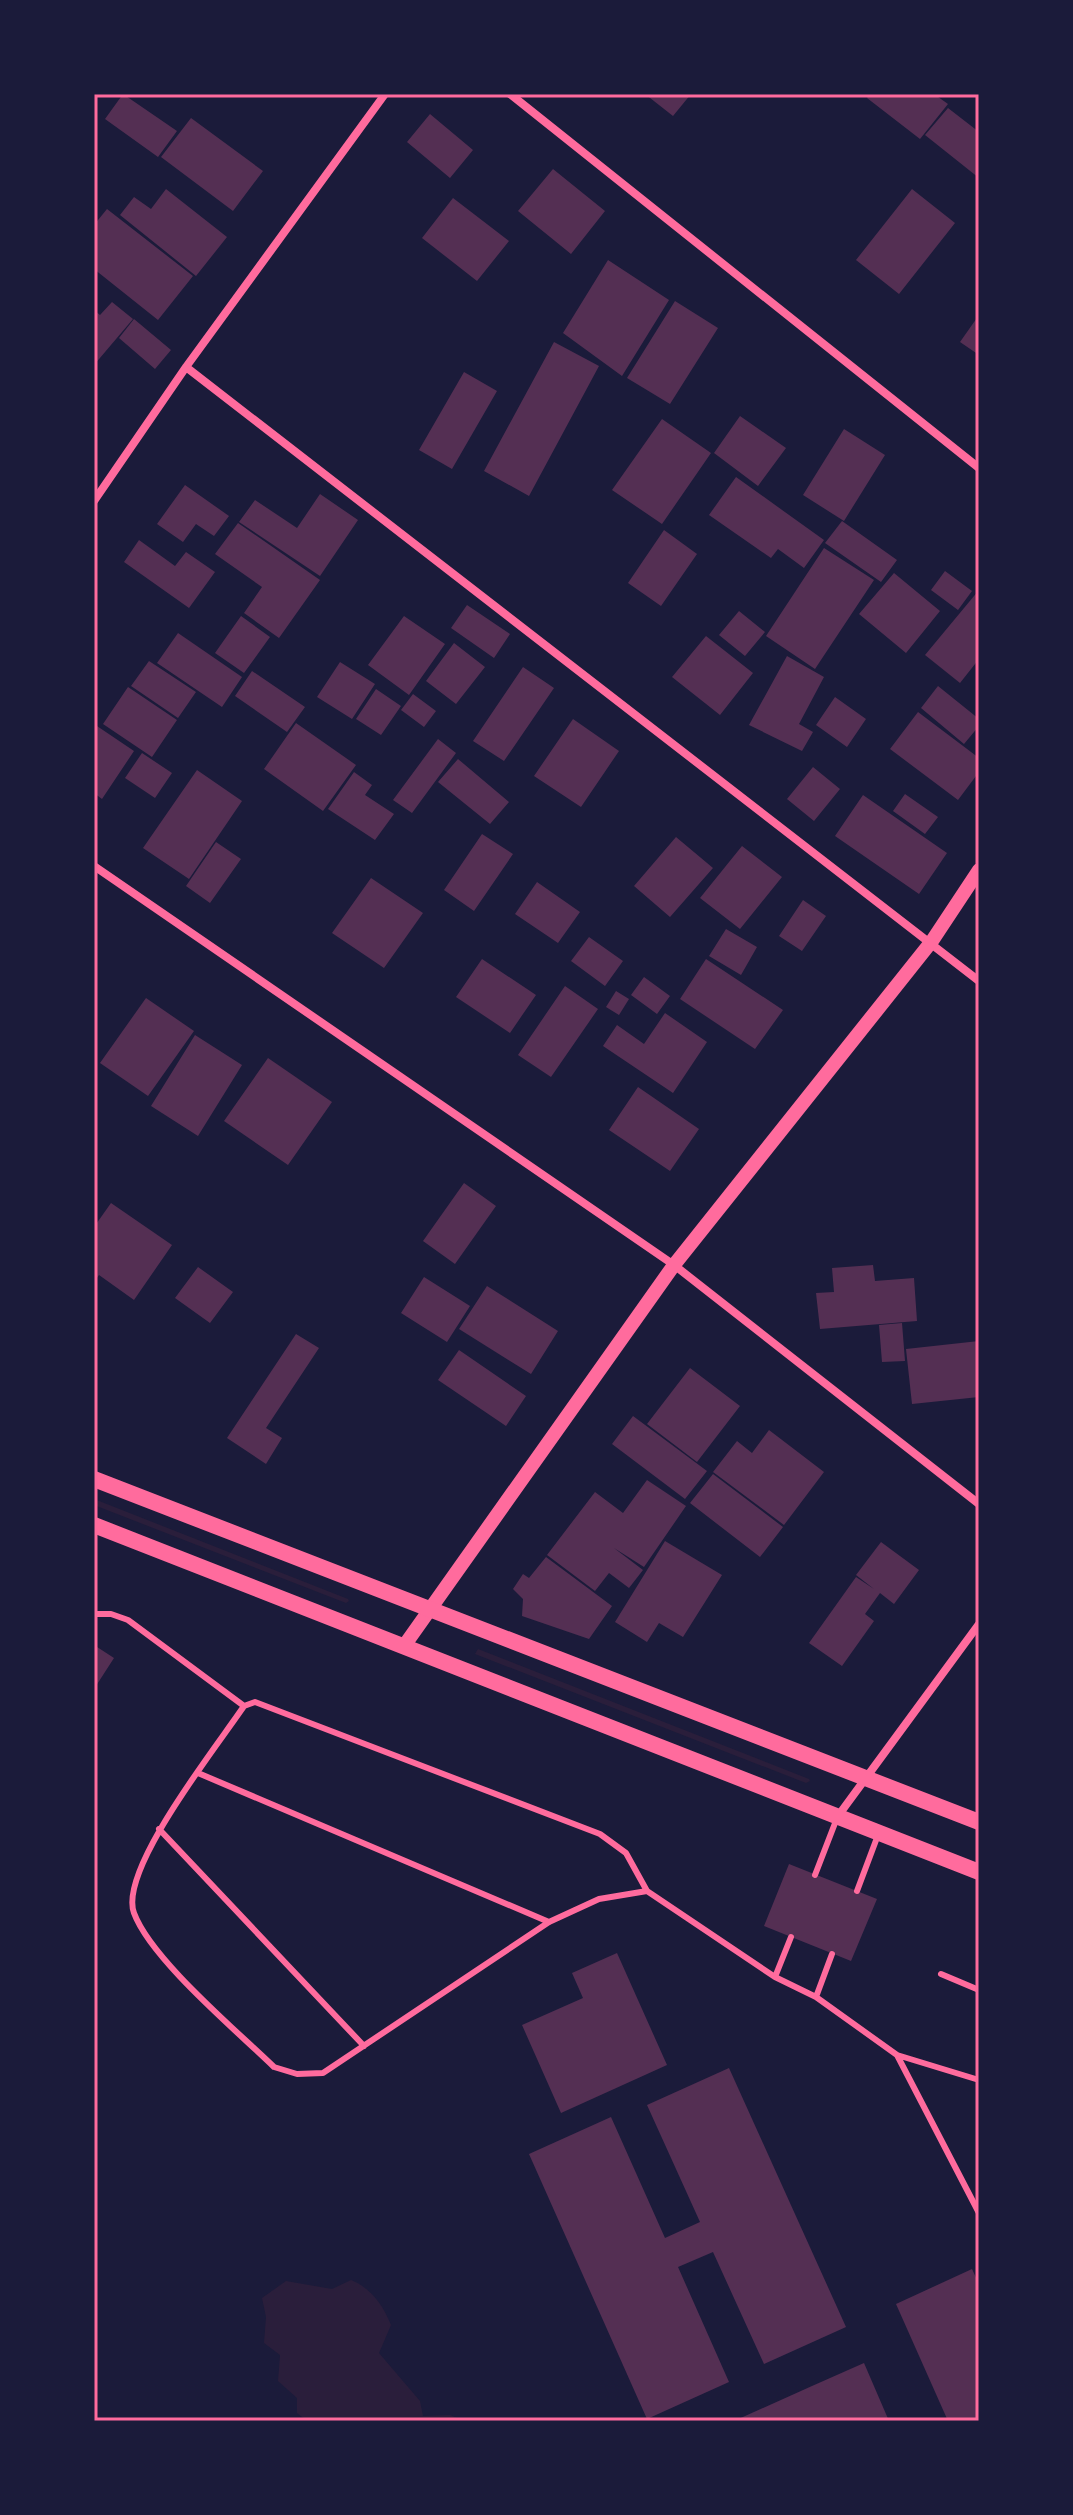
<svg xmlns="http://www.w3.org/2000/svg" width="1073" height="2515" font-family="Inter,sans-serif">
<style>
.green{fill:#2a1e3b}
.building{fill:#542f53}
.lines{fill:none;stroke-linecap:round;stroke-linejoin:round}
.service{stroke:#ff6b9d;stroke-width:6}
.minor{stroke:#ff6b9d;stroke-width:8}
.tertiary{stroke:#ff6b9d;stroke-width:14}
.secondary{stroke:#ff6b9d;stroke-width:16}
.neatline{fill:none;stroke:#ff6b9d;stroke-width:3}
</style>
<rect width="100%" height="100%" fill="#1b1b3a"/>
<!-- green -->
<path class="green" d="M94 1499 348 1599 349 1601 346 1603 94 1505Z
M478 1649 809 1779 810 1781 806 1783 475 1654Z
M351 2280C371 2288 383 2305 391 2325L379 2353 420 2401 423 2416 450 2415 464 2421H307L297 2413V2398L278 2381 280 2355 264 2343 266 2317 262 2298 286 2281 332 2289Z"/>
<!-- building -->
<path class="building" d="M123 94 177 131 158 157 105 119Z
M645 94H691L673 116Z
M870 94H934L948 104 920 139 867 98Z
M948 108 979 132V178L925 135Z
M430 114 473 150 450 178 407 142Z
M191 118 263 171 233 211 161 157Z
M553 169 605 211 571 254 518 211Z
M166 189 227 237 196 276 120 215 134 197 151 209Z
M912 189 955 223 899 294 856 260Z
M453 198 509 241 477 281 422 238Z
M107 209 193 276 158 320 94 269V225Z
M608 260 669 300 622 376 563 333Z
M675 301 718 328 670 404 627 378Z
M112 302 133 319 94 365V310L100 315Z
M979 315V355L960 342Z
M134 319 171 350 155 369 119 338Z
M554 342 599 366 529 496 484 471Z
M464 372 497 391 452 469 419 450Z
M740 416 786 448 758 486 714 453Z
M662 419 711 453 662 524 612 490Z
M844 429 885 455 844 521 803 495Z
M736 477 824 540 804 568 778 549 771 558 709 515Z
M185 485 229 516 214 536 196 524 183 542 157 524Z
M320 494 358 520 320 576 239 522 255 500 297 528Z
M842 521 897 560 881 582 825 543Z
M238 523 320 580 279 638 244 613 262 587 215 554Z
M664 530 697 554 661 606 628 583Z
M139 540 175 566 186 552 215 572 189 608 124 562Z
M824 548 874 580 815 669 766 636Z
M945 571 972 591 958 610 931 590Z
M894 573 940 611 906 653 859 614Z
M979 590V659L960 683 925 655Z
M467 605 510 634 494 658 451 628Z
M739 611 765 632 745 656 719 635Z
M241 616 270 637 244 673 215 653Z
M404 616 445 644 409 695 368 665Z
M178 633 242 677 222 707 157 663Z
M706 636 753 673 720 715 672 677Z
M454 643 485 667 456 704 426 681Z
M787 656 824 677 799 724 813 732 802 751 749 725Z
M149 661 196 692 178 718 131 686Z
M340 662 375 684 352 719 317 697Z
M523 667 554 688 504 761 473 741Z
M252 671 305 707 287 732 235 696Z
M938 686 979 719V726L964 744 921 708Z
M128 687 177 720 152 757 103 724Z
M376 689 401 706 381 735 356 719Z
M413 694 436 711 424 727 401 710Z
M835 697 866 719 847 747 816 725Z
M918 712 979 758V772L958 800 890 749Z
M573 719 619 751 581 807 534 776Z
M296 723 356 765 323 811 264 769Z
M94 724 134 751 102 799 94 793Z
M438 739 456 753 412 813 393 800Z
M142 753 172 773 155 798 125 778Z
M458 759 509 802 490 824 438 782Z
M813 767 840 789 814 821 787 799Z
M197 770 242 801 189 879 143 848Z
M354 772 372 785 365 795 394 814 375 840 328 809Z
M905 794 938 817 925 834 893 811Z
M863 795 947 853 919 894 835 836Z
M482 834 513 854 474 911 444 890Z
M676 837 713 868 670 917 634 886Z
M216 842 241 859 210 903 186 886Z
M742 846 782 877 740 929 700 898Z
M371 878 423 913 384 968 332 933Z
M537 882 580 912 558 943 515 914Z
M803 900 826 916 802 951 779 936Z
M726 929 757 947 741 975 709 956Z
M589 937 623 961 605 986 571 961Z
M482 959 536 995 510 1033 456 997Z
M706 959 783 1010 755 1049 680 999Z
M644 977 670 996 657 1014 631 995Z
M565 986 598 1009 551 1077 518 1055Z
M616 991 629 999 619 1015 606 1007Z
M146 998 194 1031 148 1096 100 1063Z
M665 1013 707 1042 673 1093 603 1046 617 1025 644 1044Z
M195 1035 242 1065 198 1136 151 1106Z
M268 1058 332 1102 288 1165 224 1121Z
M638 1087 699 1129 670 1171 609 1130Z
M464 1183 496 1206 455 1264 423 1241Z
M111 1203 172 1245 134 1300 99 1275 94 1282V1227Z
M873 1265 875 1281 914 1278 917 1321 820 1329 816 1293 834 1292 832 1268Z
M198 1267 233 1292 210 1323 175 1298Z
M424 1277 470 1306 447 1342 401 1313Z
M487 1286 558 1331 531 1374 459 1329Z
M902 1323 905 1361 882 1362 879 1325Z
M296 1334 319 1348 266 1428 282 1438 266 1464 227 1438Z
M979 1341V1397L912 1404 906 1349Z
M459 1350 526 1396 506 1426 438 1380Z
M690 1368 740 1406 697 1462 647 1424Z
M633 1416 707 1471 685 1499 612 1444Z
M769 1430 824 1472 784 1525 713 1472 737 1441 752 1453Z
M713 1474 783 1527 760 1557 690 1503Z
M647 1480 686 1506 644 1567 614 1548 643 1570 629 1588 609 1573 595 1591 547 1555 595 1492 623 1513Z
M665 1541 722 1575 683 1637 659 1623 647 1642 615 1622Z
M881 1542 919 1570 894 1604 880 1593 865 1614 874 1621 842 1666 809 1643 856 1577 874 1589 856 1575Z
M546 1557 612 1606 589 1639 522 1616 523 1599 513 1589 523 1574 529 1578Z
M94 1645 114 1658 94 1689Z
M789 1864 877 1899 851 1961 764 1926Z
M617 1953 667 2065 561 2113 522 2025 583 1998 572 1973Z
M729 2068 846 2327 764 2364 713 2252 678 2267 729 2382 647 2419 529 2154 611 2117 665 2238 700 2222 647 2105Z
M972 2269 979 2284V2421H948L896 2304Z
M864 2363 889 2421H734L812 2386Z"/>
<g class="lines">
<!-- service -->
<path class="service" d="M94 1614H111L128 1620 244 1706
M198 1773 549 1922
M159 1829 364 2046
M815 1875 837 1818
M647 1891 626 1853 600 1834 255 1702 244 1706C218 1745 118 1870 134 1913 151 1959 236 2030 274 2067L297 2074 323 2073 549 1922 599 1899 647 1891 775 1977 791 1937
M857 1891 878 1835
M832 1954 816 1997 897 2055 979 2080
M941 1974 979 1990
M775 1977 816 1997
M897 2055 979 2213"/>
<!-- minor -->
<path class="minor" d="M510 94 979 468
M186 367 979 981
M94 501 186 367 385 94
M94 866 674 1265 979 1504
M838 1816 979 1624"/>
<!-- tertiary -->
<path class="tertiary" d="M404 1646 674 1265 932 941 979 870"/>
<!-- secondary -->
<path class="secondary" d="M94 1479 979 1822
M94 1525 979 1872"/>
</g>
<!-- border -->
<rect width="1073" height="2515" fill="none" stroke="#1b1b3a" stroke-width="192"/>
<rect x="96" y="96" width="881" height="2323" class="neatline"/>
</svg>
